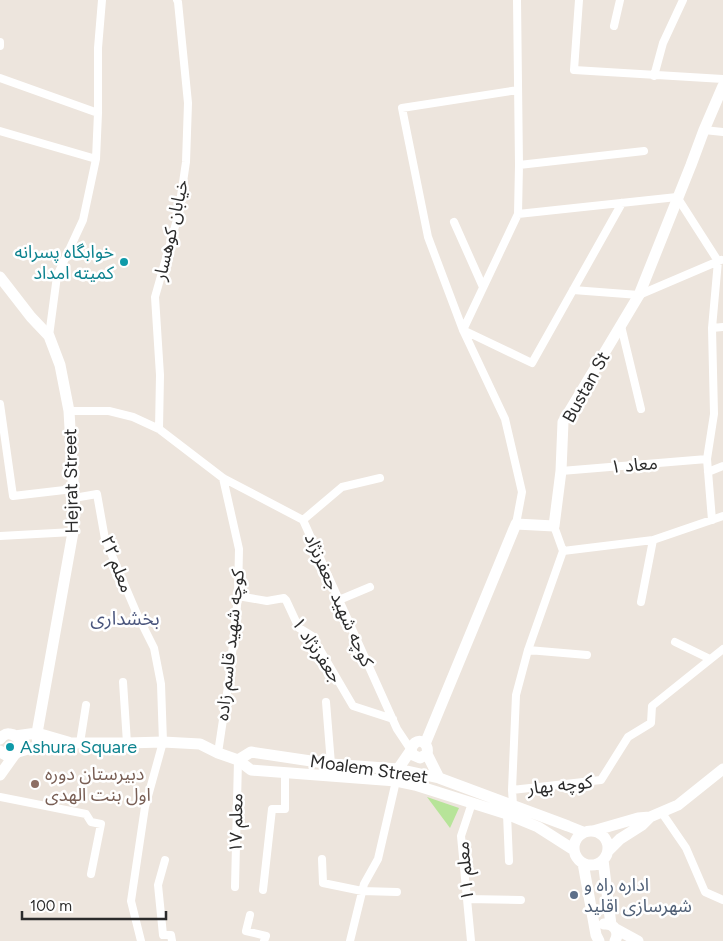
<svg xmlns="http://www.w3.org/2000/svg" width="723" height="941" font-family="Figtree,'Noto Sans Arabic',sans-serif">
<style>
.green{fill:#b7e499}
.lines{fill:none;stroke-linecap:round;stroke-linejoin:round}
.street{stroke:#fff;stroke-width:8}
.secondary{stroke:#fff;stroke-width:11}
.culture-dot{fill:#0f9aa8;stroke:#fff;stroke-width:2}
.education-dot{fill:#8d6e63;stroke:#fff;stroke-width:2}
.service-dot{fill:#5c6f8a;stroke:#fff;stroke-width:2}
.labels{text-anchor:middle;stroke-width:5;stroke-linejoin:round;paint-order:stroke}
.street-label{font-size:18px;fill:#2b2b2b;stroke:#fff}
.culture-label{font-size:18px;fill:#0d838f;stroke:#fff;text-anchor:end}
.education-label{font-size:18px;fill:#785e54;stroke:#fff;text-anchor:start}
.service-label{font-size:18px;fill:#4e5e75;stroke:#fff;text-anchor:start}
.neighbourhood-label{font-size:19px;fill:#4b567d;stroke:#fff}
</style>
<rect width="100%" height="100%" fill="#ede5dd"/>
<!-- green -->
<path class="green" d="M427 797 459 808 450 828Z"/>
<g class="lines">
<!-- street -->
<path class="street" d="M517 0 519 165 518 214 463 330 532 363 622 203
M579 0 574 70 723 79
M614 26 620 0
M0 42V46
M654 76 663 43 683 0
M0 78 98 113
M704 130 723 132
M0 131 96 159
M519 165 644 151
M518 214 677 197 718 261 712 328 714 414 707 459 712 520
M454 222 483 287
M573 290 639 295 721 260
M621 326 641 409
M712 328 723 327
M49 336 57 276 83 220 96 159 98 113V48L102 0
M0 404 13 496 73 489
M69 411H109L133 417 159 429 223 478 303 520 397 729 411 750
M159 429 160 375 155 297 178 216 186 162 188 103 178 2 177 0
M561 471 707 459
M708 472 723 466
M74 498 97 494 105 539 137 614 154 648 161 684 163 742 145 807 131 901 141 941
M303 520 342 487 380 478
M516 524 522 492 505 419 463 330 428 237 402 108 518 90
M554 526 563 551
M0 536 73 532
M563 551 653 540 723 516
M238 596 267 601 284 598 286 600 299 628 312 636 353 706 393 719
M339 600 370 587
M641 602 653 540
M675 642 710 659
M528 650 587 655
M123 682 127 743
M326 702 331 764
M80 743 86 705
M218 753 230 673 238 596 239 549 223 478
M512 790 601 780 628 737 651 723 652 706 723 649
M0 797 86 814 91 822 101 824 91 874
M513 805 512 790 516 695 528 650 563 551
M662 813 686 848 705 892 723 900
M507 814 509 861
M322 859 323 883 362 891 397 892
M165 860 158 885 163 935H171L172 941
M235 887 238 760
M263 890 272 809H285V773
M467 899 521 900
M250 915 246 931 266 936 264 941
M350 941 364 884 378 859 396 781
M471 941 461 836 472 803"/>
<!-- secondary -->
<path class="secondary" d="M0 277 31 317 49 336 60 365 69 411 74 498 73 532 37 733 38 746
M15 736 37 733 68 742
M0 739C3 735 6 733 10 734 29 736 17 768 0 751
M425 744 516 524 554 526 561 471 563 422 639 295 691 165 704 130 723 86
M18 752 38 746 72 743H127L163 742 200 744 218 753 238 760 251 770 396 781 415 785 507 814 538 827 574 850
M427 754 439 778
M238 760 251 752 331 764 398 769 439 778 568 826 583 832
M398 769 411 750C414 736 430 740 427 754L420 758 413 755 411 750
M0 775 15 754
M650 817 678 805 723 769
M574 848a17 17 0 1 1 34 0a17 17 0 1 1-34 0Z
M593 831 638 818 650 817 642 825 620 839 608 851
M603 860 611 925
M583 863 596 935 599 941
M604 924C614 923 620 932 615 941
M616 929 638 941"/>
</g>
<!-- markers -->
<g class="culture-dot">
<circle cx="124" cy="262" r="5"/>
<circle cx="10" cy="747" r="5"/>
</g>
<circle class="education-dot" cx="35" cy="784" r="5"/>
<circle class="service-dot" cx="574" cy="895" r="5"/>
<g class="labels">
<!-- street labels -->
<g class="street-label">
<text transform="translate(171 230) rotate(-77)" y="6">خیابان کوهسار</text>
<text transform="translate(586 387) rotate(-61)" y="6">Bustan St</text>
<text transform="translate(634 465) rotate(-5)" y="6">معاد ۱</text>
<text transform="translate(71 481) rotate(-91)" y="6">Hejrat Street</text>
<text transform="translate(117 564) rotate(69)" y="6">معلم ۲۲</text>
<text transform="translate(339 600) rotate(66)" y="6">کوچه شهید جعفرنژاد</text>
<text transform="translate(230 645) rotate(-84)" y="6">کوچه شهید قاسم زاده</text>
<text transform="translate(317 650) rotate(56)" y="6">جعفرنژاد ۱</text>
<text transform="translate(369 769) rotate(8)" y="6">Moalem Street</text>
<text transform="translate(560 785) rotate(-6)" y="6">کوچه بهار</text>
<text transform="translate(236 823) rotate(-89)" y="6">معلم ۱۷</text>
<text transform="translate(465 871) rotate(-95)" y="6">معلم ۱۱</text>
</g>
<!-- culture labels -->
<g class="culture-label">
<text x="114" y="258">خوابگاه پسرانه<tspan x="114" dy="21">کمیته امداد</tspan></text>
<text x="20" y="753" text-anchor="start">Ashura Square</text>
</g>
<!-- education labels -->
<g class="education-label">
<text x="45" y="780">دبیرستان دوره<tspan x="45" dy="21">اول بنت الهدی</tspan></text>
</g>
<!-- service labels -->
<g class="service-label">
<text x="584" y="891">اداره راه و<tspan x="584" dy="21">شهرسازی اقلید</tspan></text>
</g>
<!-- neighbourhood labels -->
<g class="neighbourhood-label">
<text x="125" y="625">بخشداری</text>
</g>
</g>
<!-- scale -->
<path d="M22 911v8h144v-8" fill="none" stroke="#2b2b2b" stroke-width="2.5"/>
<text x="30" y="911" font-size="15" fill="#2b2b2b" stroke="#ffffff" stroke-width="4" paint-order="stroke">100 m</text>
</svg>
